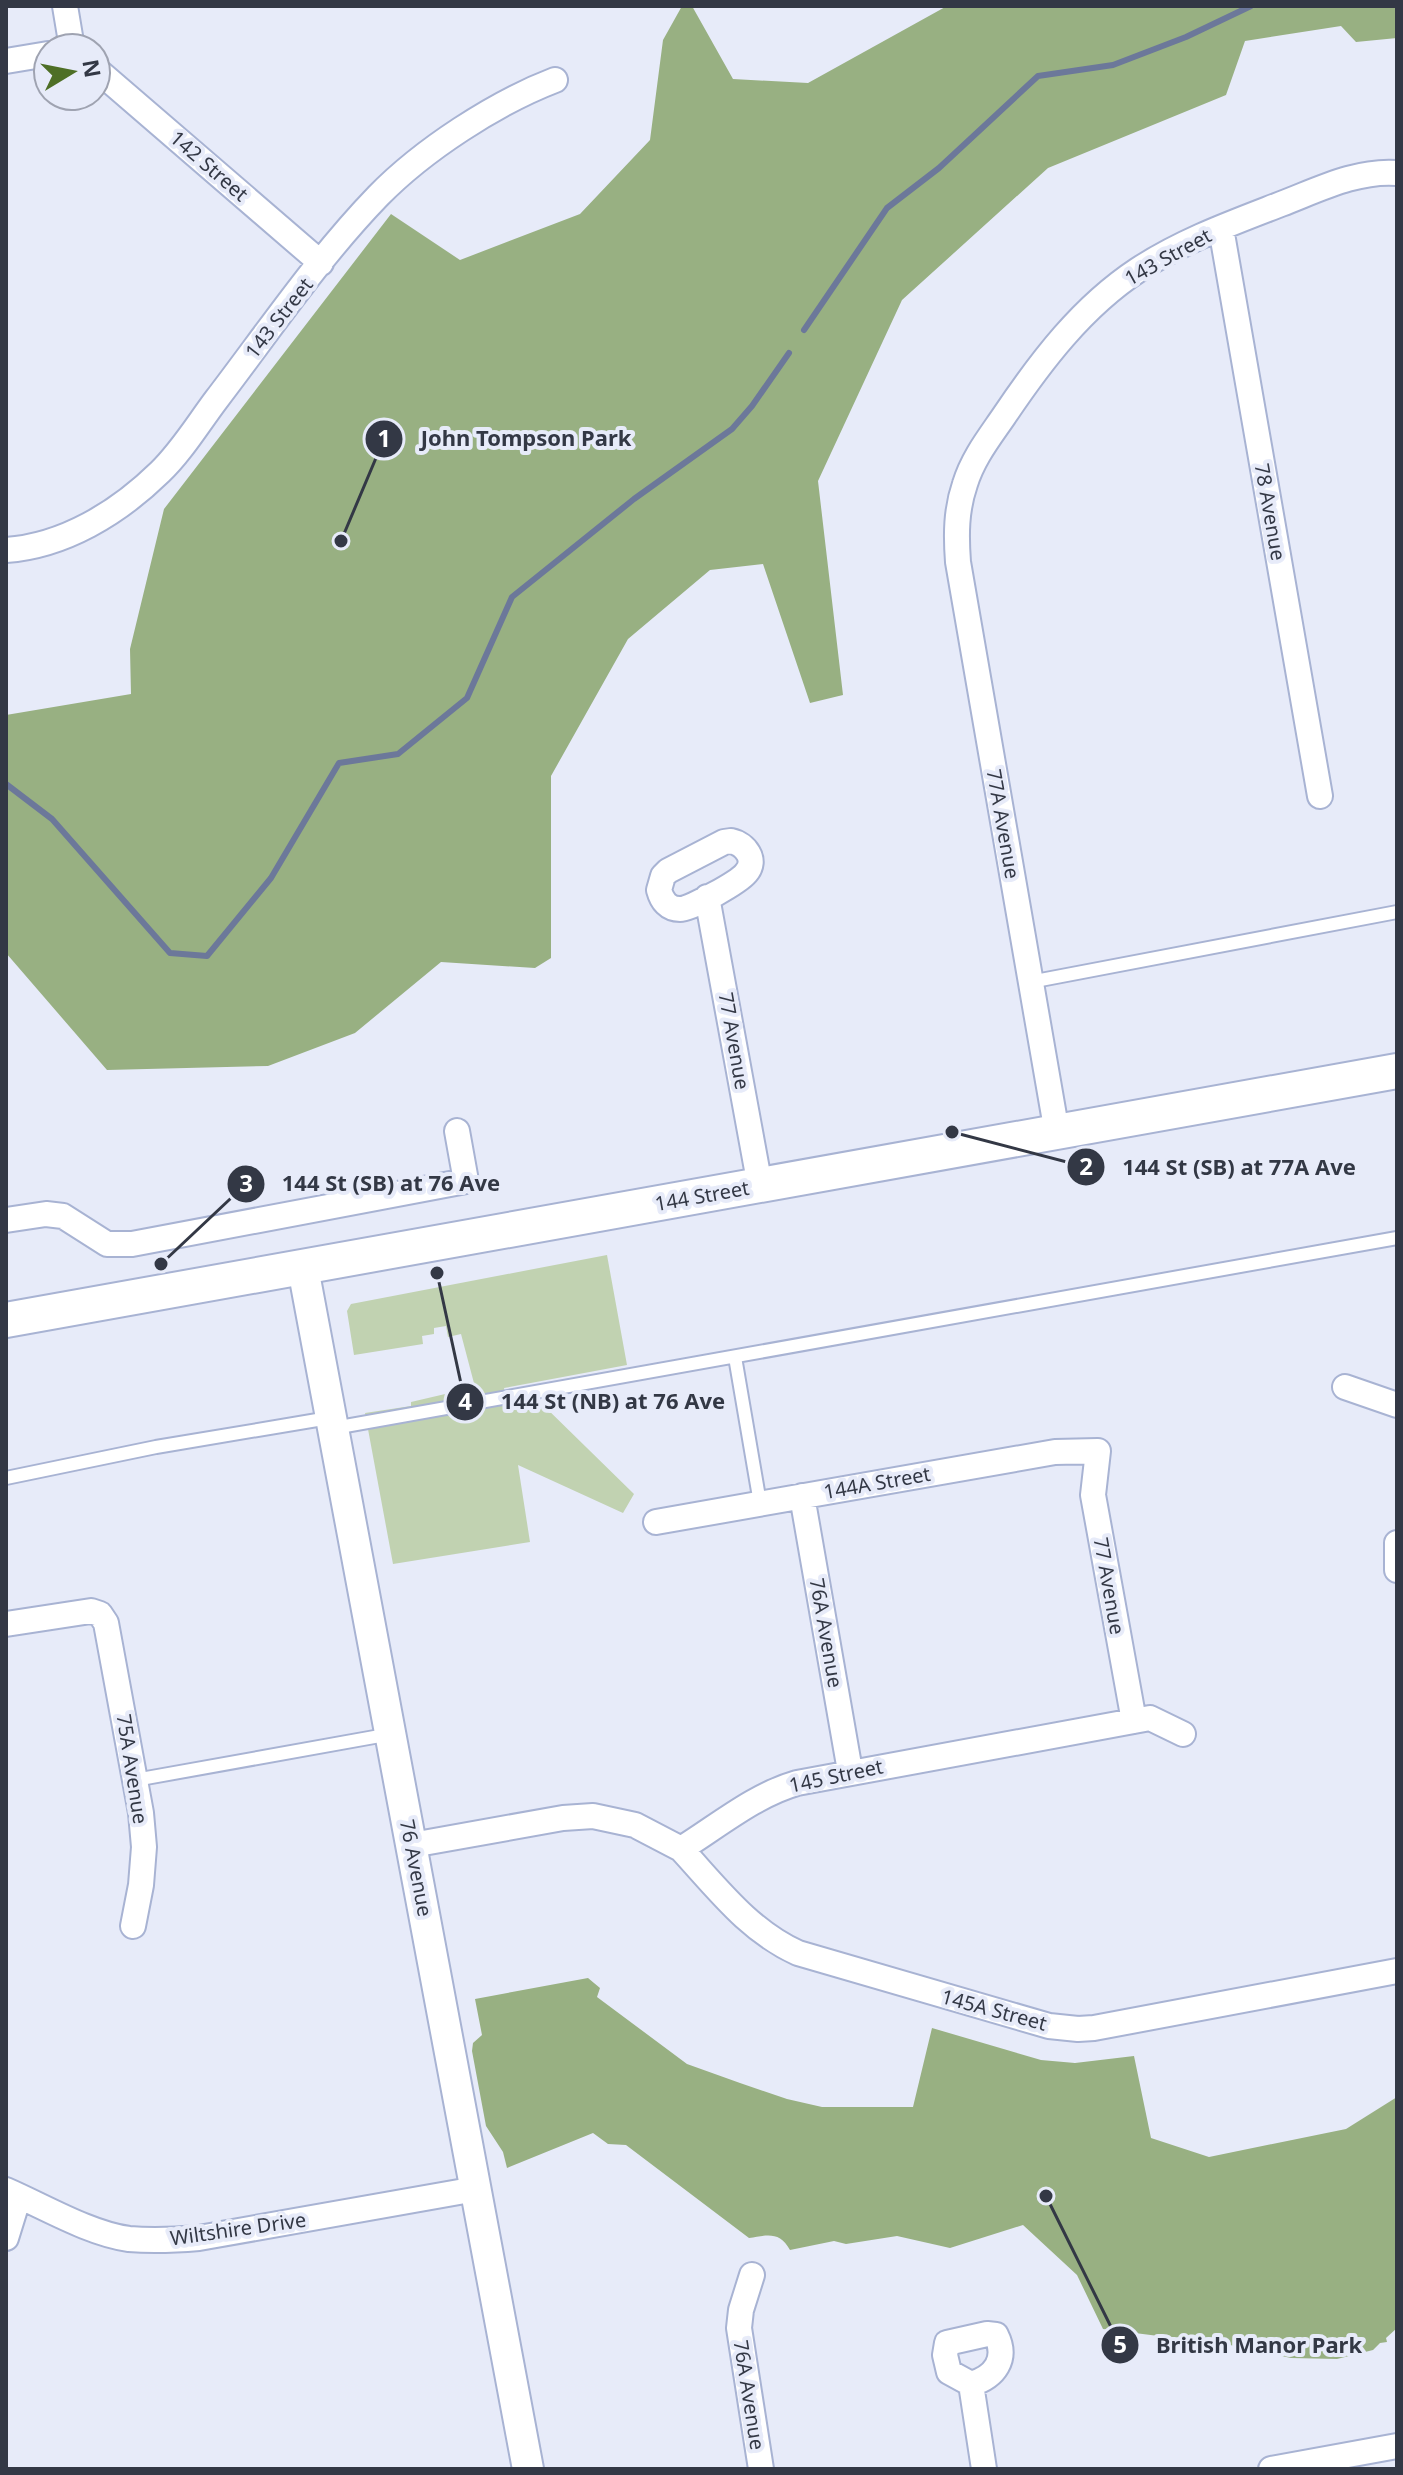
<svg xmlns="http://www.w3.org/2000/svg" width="1403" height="2475" font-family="'Noto Sans',sans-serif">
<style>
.green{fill:#c1d2b1}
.forest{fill:#98b082}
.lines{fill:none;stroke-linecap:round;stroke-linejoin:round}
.stream{stroke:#6c789a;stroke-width:6}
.service-casing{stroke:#a8b3d3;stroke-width:16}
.minor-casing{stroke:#a8b3d3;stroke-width:28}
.tertiary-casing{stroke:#a8b3d3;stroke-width:34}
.secondary-casing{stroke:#a8b3d3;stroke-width:38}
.service{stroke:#fff;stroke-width:12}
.minor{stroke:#fff;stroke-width:24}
.tertiary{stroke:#fff;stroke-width:30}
.secondary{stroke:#fff;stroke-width:34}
.labels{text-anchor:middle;stroke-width:8;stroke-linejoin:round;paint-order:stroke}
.street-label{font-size:20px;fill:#333845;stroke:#e7ebf9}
.leader{fill:none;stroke:#333845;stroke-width:3}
.callout-dot{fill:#333845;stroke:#e7ebf9;stroke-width:3}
.mark-label{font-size:24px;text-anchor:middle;font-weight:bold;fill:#fff}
.callout-label{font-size:22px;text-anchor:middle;font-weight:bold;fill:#333845;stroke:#e7ebf9;stroke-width:8;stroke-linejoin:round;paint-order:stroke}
</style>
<rect width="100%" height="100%" fill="#e7ebf9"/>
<!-- green -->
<path class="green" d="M607 1255 627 1365 504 1388 508 1407 539 1401 634 1494 623 1513 518 1465 530 1542 393 1564 365 1413 411 1406V1402L475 1387 461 1334 448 1337 446 1326 434 1328V1334L422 1336 423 1344 354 1355 347 1311 351 1304Z"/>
<!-- forest -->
<path class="forest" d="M682 6H692L733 79 808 83 947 6H1397V38L1356 42 1341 26 1245 41 1226 95 1048 168 902 300 818 481 843 695 810 703 763 564 710 570 628 639 551 776V958L535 968 441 962 355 1033 268 1066 107 1070 6 953V715L131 694 130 649 164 509 391 214 460 260 580 214 650 140 663 40Z
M588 1978 600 1988 597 1997 687 2064 740 2083 787 2099 822 2107H913L932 2028 1041 2060 1075 2063 1134 2056 1151 2138 1209 2157 1346 2129 1397 2097V2328L1386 2338 1387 2342 1380 2343 1373 2350 1337 2359 1291 2358 1230 2345 1103 2329 1077 2275 1023 2225 950 2248 897 2236 846 2244 834 2241 790 2250C780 2231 767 2235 749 2238L626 2145 608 2144 593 2133 507 2168 503 2152 486 2126 472 2051 473 2043 482 2035 475 1999Z"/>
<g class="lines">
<!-- stream -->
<path class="stream" d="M804 330 887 208 939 168 1038 76 1113 65 1186 37 1251 6
M6 784 52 819 170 953 207 956 271 878 339 763 398 754 467 698 512 597 634 499 732 429 752 406 789 353"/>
<!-- service casing -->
<g class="service-casing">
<path id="service" d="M1030 982 1397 912
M735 1357 760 1503
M334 1428 1397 1238
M6 1478 156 1447 329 1418
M135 1780 391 1734"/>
</g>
<!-- minor casing -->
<g class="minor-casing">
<path id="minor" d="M65 6 72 48
M6 61 48 54
M96 69 321 263
M1221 228 1320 796
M6 550C64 546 118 513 160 472 181 452 198 424 216 400 268 332 318 258 378 196 423 150 495 103 555 80
M731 841C745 844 758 860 746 873 739 882 691 909 680 909 668 909 662 901 659 890L663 876 668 871 724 842Z
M707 897 760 1186
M1057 1133 958 562C956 535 956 510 965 484 973 458 989 438 1004 416 1041 361 1082 307 1138 270 1182 241 1232 223 1281 204 1318 190 1356 170 1397 173
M6 1220 46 1214 63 1216 107 1244H132L466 1181 457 1131
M1345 1387 1397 1405
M802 1496 850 1771
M656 1522 1055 1452 1098 1451 1093 1495 1134 1721
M1397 1543V1570
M6 1624 91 1611 100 1614 106 1623 141 1813 144 1847 141 1885 133 1926
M412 1845 563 1818 593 1816 635 1825 681 1849C718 1826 755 1795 797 1783L1150 1718 1183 1734
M681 1849C717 1888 749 1931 798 1953L1049 2026 1078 2029 1094 2028 1397 1971
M6 2190C43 2206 90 2234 129 2239 153 2241 175 2240 199 2238L476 2189
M6 2238 19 2196
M752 2275 741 2310 739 2328 761 2469
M987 2334 996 2335C1008 2359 995 2377 971 2384L949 2372 945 2355 947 2343Z
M971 2384 984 2469
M1271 2469 1397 2446"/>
</g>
<!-- tertiary casing -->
<g class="tertiary-casing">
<path id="tertiary" d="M303 1268 528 2469"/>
</g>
<!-- secondary casing -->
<g class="secondary-casing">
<path id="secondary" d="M6 1320 1397 1071"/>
</g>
<!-- service -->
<use href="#service" class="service"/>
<!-- minor -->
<use href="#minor" class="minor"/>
<!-- tertiary -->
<use href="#tertiary" class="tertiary"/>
<!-- secondary -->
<use href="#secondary" class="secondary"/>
</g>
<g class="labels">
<!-- street labels -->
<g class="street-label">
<text transform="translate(209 166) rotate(41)" y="7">142 Street</text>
<text transform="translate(1168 257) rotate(-29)" y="7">143 Street</text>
<text transform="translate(279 318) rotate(-52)" y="7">143 Street</text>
<text transform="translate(1270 512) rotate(80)" y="7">78 Avenue</text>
<text transform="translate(1003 824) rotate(80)" y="7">77A Avenue</text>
<text transform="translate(734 1041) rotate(80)" y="7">77 Avenue</text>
<text transform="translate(702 1196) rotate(-10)" y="7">144 Street</text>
<text transform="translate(877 1483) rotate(-10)" y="7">144A Street</text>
<text transform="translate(1109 1586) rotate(80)" y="7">77 Avenue</text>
<text transform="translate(826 1633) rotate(80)" y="7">76A Avenue</text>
<text transform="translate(132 1769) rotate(81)" y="7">75A Avenue</text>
<text transform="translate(836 1776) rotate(-12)" y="7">145 Street</text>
<text transform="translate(416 1868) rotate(79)" y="7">76 Avenue</text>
<text transform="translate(994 2010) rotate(15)" y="7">145A Street</text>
<text transform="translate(238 2229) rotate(-8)" y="7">Wiltshire Drive</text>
<text transform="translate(749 2395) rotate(81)" y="7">76A Avenue</text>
</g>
</g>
<!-- callouts -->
<path class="leader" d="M341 541L384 439M952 1132L1086 1167M161 1264L246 1184M437 1273L465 1402M1046 2196L1120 2345"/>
<g class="callout-dot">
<circle cx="341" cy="541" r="8"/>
<circle cx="952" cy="1132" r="8"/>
<circle cx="161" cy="1264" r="8"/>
<circle cx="437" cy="1273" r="8"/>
<circle cx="1046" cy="2196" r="8"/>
<circle cx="384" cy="439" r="20"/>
<circle cx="1086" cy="1167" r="20"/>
<circle cx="246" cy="1184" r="20"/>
<circle cx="465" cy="1402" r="20"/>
<circle cx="1120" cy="2345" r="20"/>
</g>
<g class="mark-label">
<text x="384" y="447">1</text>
<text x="1086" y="1175">2</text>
<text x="246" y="1192">3</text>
<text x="465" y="1410">4</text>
<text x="1120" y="2353">5</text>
</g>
<g class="callout-label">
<text x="526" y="446">John Tompson Park</text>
<text x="1239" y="1175">144 St (SB) at 77A Ave</text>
<text x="391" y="1191">144 St (SB) at 76 Ave</text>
<text x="613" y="1409">144 St (NB) at 76 Ave</text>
<text x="1259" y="2353">British Manor Park</text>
</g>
<!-- border -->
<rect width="1403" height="2475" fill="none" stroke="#333845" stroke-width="16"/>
<!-- north arrow -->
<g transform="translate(72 72) rotate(80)"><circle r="38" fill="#e7ebf9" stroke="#9fa3b1" stroke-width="2"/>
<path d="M0-6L14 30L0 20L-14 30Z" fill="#4e6f26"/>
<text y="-12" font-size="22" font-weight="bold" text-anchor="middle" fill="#333845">N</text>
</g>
</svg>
